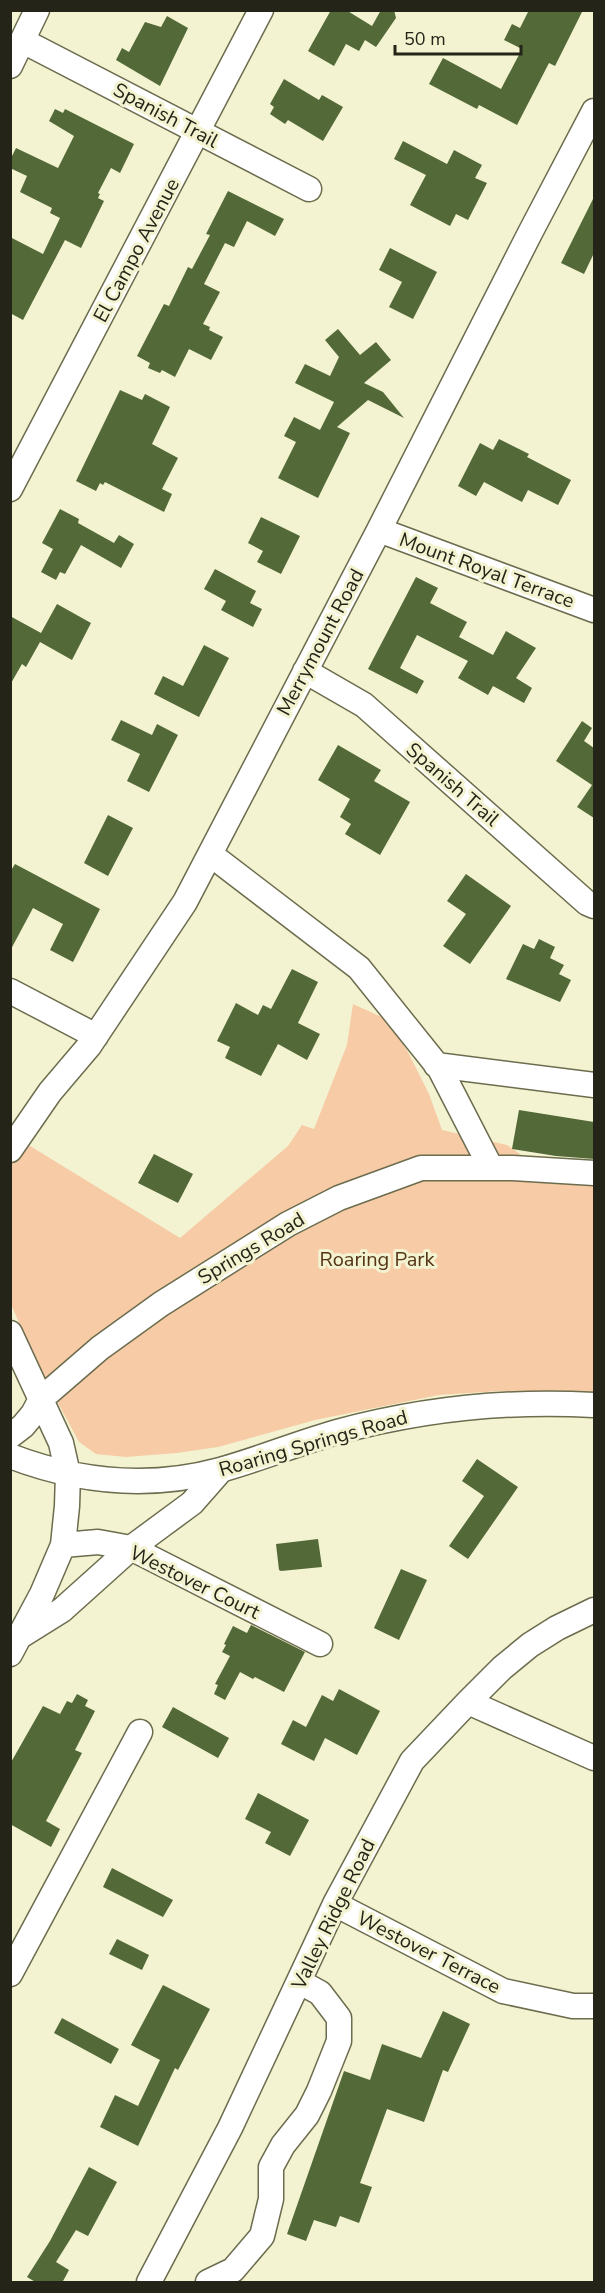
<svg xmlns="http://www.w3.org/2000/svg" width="605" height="2293" font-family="'Nunito Sans',sans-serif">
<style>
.green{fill:#f6cba6}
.building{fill:#536938}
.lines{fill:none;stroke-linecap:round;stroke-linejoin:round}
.minor-casing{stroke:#6c6c4e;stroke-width:27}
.minor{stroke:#fff;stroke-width:24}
.labels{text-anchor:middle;stroke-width:6;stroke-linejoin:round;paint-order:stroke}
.street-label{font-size:20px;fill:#242418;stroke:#f3f3d1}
.park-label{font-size:20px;fill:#543415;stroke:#f3f3d1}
</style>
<rect width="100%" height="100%" fill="#f3f3d1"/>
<!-- green -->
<path class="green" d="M353 1004 388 1020 409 1054 429 1094 442 1130 507 1145 523 1156 554 1166 594 1170V1395L570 1392 499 1391 439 1395 315 1420 218 1447 177 1453 126 1457 96 1454 79 1442 36 1362 11 1304 10 1162 22 1141 180 1238 288 1146 302 1125 314 1129 347 1045Z"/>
<!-- building -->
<path class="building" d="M331 10H346L372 26 381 10H394L396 18 376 47 365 40 359 51 346 44 334 66 308 51Z
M529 10H583L555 66 549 63 517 125 479 105 477 109 429 84 443 58 501 89 522 49 504 40 512 24 520 28Z
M167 16 188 28 160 86 116 60 122 48 129 52 145 22 161 27Z
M284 79 319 100 322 95 343 107 323 141 288 120 285 124 270 114 274 107 270 104Z
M55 109 63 113 65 109 134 144 120 173 111 168 98 193 100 194 98 198 104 201 81 248 65 240 23 320 10 313V237L43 254 60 218 50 213 52 208 20 192 27 176 10 168V160L16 148 58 168 74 136 49 121Z
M403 141 447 164 454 150 482 165 475 178 487 183 468 220 456 214 450 226 410 205 426 175 394 159Z
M228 191 284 219 275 236 247 221 234 247 225 243 204 284 220 292 203 324 210 327 209 330 223 337 211 360 189 349 175 377 162 370 160 373 148 368 150 363 137 356 164 304 169 306 188 267 192 269 210 235 206 234Z
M594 197V253L584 274 561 263Z
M390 248 437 272 413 319 389 307 402 282 379 270Z
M338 329 360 355 376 342 391 360 364 383 383 392 404 418 368 400 337 427 350 433 318 498 278 478 296 442 284 436 294 417 320 430 334 402 295 383 305 364 330 376 339 357 325 340Z
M120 390 142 400 145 394 170 407 152 444 178 458 162 489 172 494 164 512 105 482 103 485 100 483 96 491 76 481Z
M499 439 529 454 527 457 571 480 558 505 528 490 522 502 484 482 476 496 458 486 480 443 493 450Z
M60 509 79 519 78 523 114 543 119 535 134 544 121 568 81 545 65 574 60 572 56 580 41 572 53 549 42 543Z
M261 517 300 536 281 574 257 562 263 551 248 543Z
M215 569 256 591 250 603 262 609 253 627 221 610 226 601 204 589Z
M416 577 438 588 430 603 467 622 459 637 493 655 506 631 536 648 516 678 532 688 524 703 493 686 488 695 458 678 468 661 417 635 400 668 424 681 417 694 368 669Z
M57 604 91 623 72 660 40 642 26 667 22 664 10 685V616L41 633Z
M204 645 229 658 199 717 154 694 163 676 183 686Z
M121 720 152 735 157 724 178 735 149 792 127 781 140 754 111 740Z
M582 721 592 728 584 741 594 748V818L577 807 592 785 556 761Z
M338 745 381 770 374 781 410 802 380 855 345 834 351 824 340 817 350 799 318 780Z
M108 815 133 828 108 876 84 863Z
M15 864 100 909 73 962 50 950 63 924 33 908 10 951V872Z
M466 874 511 906 470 964 443 946 466 914 447 901Z
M539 939 555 947 550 958 564 965 559 974 571 980 560 1002 506 979 523 944 534 949Z
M292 969 318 982 298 1023 320 1034 307 1060 278 1044 261 1076 225 1058 230 1047 217 1041 236 1003 258 1015 263 1005 271 1009Z
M519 1110 594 1122V1159L556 1156 512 1149Z
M154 1154 193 1174 178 1203 138 1183Z
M477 1459 518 1487 468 1559 449 1546 484 1496 462 1481Z
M318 1539 322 1567 281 1571 279 1570 276 1544Z
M401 1569 427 1580 399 1640 374 1628Z
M251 1625 305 1652 284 1692 255 1677 253 1679 240 1672 225 1700 214 1694 218 1685 215 1684 230 1656 222 1652 226 1645 224 1644 233 1626 247 1633Z
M339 1689 380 1711 357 1755 325 1738 314 1761 281 1744 293 1720 306 1727 322 1695 333 1701Z
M77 1694 88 1700 85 1706 95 1711 75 1750 82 1753 46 1821 60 1829 51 1847 10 1824V1764L43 1706 60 1714 67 1701 72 1703Z
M173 1707 229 1738 218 1758 162 1727Z
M258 1793 309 1820 290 1856 265 1843 271 1832 245 1819Z
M112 1868 173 1900 163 1917 103 1887Z
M117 1939 149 1955 142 1970 109 1954Z
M163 1985 210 2009 178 2070 175 2068 138 2146 100 2127 115 2095 138 2106 160 2060 131 2045Z
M443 2011 470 2024 448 2072 443 2070 424 2122 387 2109 360 2183 372 2187 359 2223 340 2216 336 2227 314 2220 306 2241 287 2234 344 2071 370 2080 382 2044 421 2058Z
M62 2018 119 2049 111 2064 54 2033Z
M89 2167 117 2182 88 2236 76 2230 56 2262 69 2270 62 2283H37L27 2277 50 2241Z"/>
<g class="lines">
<!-- minor casing -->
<g class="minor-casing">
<path id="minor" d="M23 41 309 189
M10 66 37 10
M10 489 261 10
M379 530 594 610
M305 671 364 705 587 903 594 906
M210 854 359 968 440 1069 491 1168
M10 991 96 1036
M436 1065 594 1085
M10 1150 50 1092 89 1046 185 902 379 530 530 233 594 111
M10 1333 61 1443 68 1474 67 1506 63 1545 42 1594 10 1654
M10 1436 23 1426 33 1414 41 1399 100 1348 161 1304 288 1224 339 1198 421 1168H513L594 1173
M10 1456C78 1482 150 1489 220 1470 260 1459 298 1443 337 1432 422 1409 507 1400 594 1405
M63 1545 98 1542 131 1548 320 1644
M22 1635 62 1610 131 1548 192 1503 221 1470
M468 1702 594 1758
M335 1904 503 1991 573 2006H594
M10 1974 140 1732
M149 2282 230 2128 335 1904 412 1761 468 1702 502 1668 530 1645 557 1628 594 1610
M208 2282 233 2270 262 2236 271 2199V2167L283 2145 307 2115 319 2091 339 2041V2018L320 1993 300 1982"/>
</g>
<!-- minor -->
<use href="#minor" class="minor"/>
</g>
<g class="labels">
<!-- street labels -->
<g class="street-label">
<text transform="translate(166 115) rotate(28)" y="7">Spanish Trail</text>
<text transform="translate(136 250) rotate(-62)" y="7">El Campo Avenue</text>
<text transform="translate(487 570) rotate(20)" y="7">Mount Royal Terrace</text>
<text transform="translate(320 642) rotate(-62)" y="7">Merrymount Road</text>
<text transform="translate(453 784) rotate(41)" y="7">Spanish Trail</text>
<text transform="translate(251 1248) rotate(-31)" y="7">Springs Road</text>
<text transform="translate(313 1443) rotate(-16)" y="7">Roaring Springs Road</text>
<text transform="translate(195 1582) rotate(26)" y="7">Westover Court</text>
<text transform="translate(333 1914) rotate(-64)" y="7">Valley Ridge Road</text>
<text transform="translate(429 1952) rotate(27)" y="7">Westover Terrace</text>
</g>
<!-- park labels -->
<g class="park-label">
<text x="377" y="1266">Roaring Park</text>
</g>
</g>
<!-- border -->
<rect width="605" height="2293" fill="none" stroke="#242418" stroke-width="24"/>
<!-- scale -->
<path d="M395 45v9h126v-9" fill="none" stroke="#242418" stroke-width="3"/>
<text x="404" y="45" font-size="18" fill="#242418" stroke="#f3f3d1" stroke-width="4.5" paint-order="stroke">50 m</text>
</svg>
